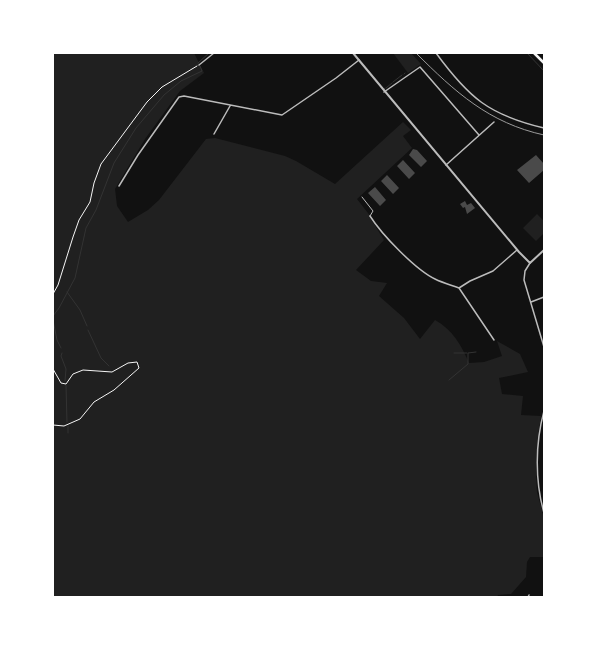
<svg xmlns="http://www.w3.org/2000/svg" width="597" height="650" font-family="Figtree,sans-serif">
<style>
.green{fill:#202020}
.lines{fill:none;stroke-linecap:round;stroke-linejoin:round}
.stream{stroke:#333;stroke-width:1}
.building{fill:#4a4a4a}
.path{stroke:#f5f5f5;stroke-width:1}
.service{stroke:#bcbcbc;stroke-width:1}
.minor{stroke:#bcbcbc;stroke-width:1.5}
.tertiary{stroke:#bcbcbc;stroke-width:2}
.primary{stroke:#f5f5f5;stroke-width:2.5}
.rail{stroke:#9a9a9a;stroke-width:1}
</style>
<rect width="100%" height="100%" fill="#111"/>
<!-- green -->
<path class="green" d="M53 53H194L204 73 180 91 145 139 115 189 117 206 128 222 148 210 159 200 206 139 215 138 285 156 296 161 335 184 403 122 411 130 403 136 412 148 357 199 371 217 369 216 384 240 356 270 371 281 387 283 379 296 404 318 420 339 435 320C452 329 462 346 469 363L484 362 502 356 497 341 520 354 528 372 499 378 502 394 523 396 521 415 541 416 538 436 536 472 537 492 544 518V557H530L527 562 526 577 511 594 498 595 497 597H53Z
M393 53H411L421 64 408 73Z
M537 214 544 221V233L536 241 523 228Z"/>
<g class="lines">
<!-- stream -->
<path class="stream" d="M527 53 544 71
M198 63 209 53
M404 74 405 73
M393 82 402 75
M386 88 392 83
M384 89 385 88
M67 292 80 310 87 326
M53 316 59 308 75 278 86 228 96 210 114 163 136 128 164 95 181 81 202 71 200 66
M53 320 57 340 61 348
M88 330 101 358 109 366
M62 353 61 356 66 369 65 381
M454 353H467
M449 380 468 364V353L476 352
M66 385 67 422
M68 433V426"/>
</g>
<!-- building -->
<path class="building" d="M413 149 417 150 427 161 421 167 409 155Z
M536 155 544 164V170L529 183 517 170Z
M403 160 415 173 409 179 397 166Z
M387 175 399 188 393 194 381 181Z
M375 187 386 200 380 206 368 193Z
M465 201 467 205 471 203 475 208 467 214 465 207 463 208 460 204Z"/>
<g class="lines">
<!-- path -->
<path class="path" d="M53 294 58 285 73 237 79 220 90 202 94 183 101 164 147 102 162 87 197 66
M53 369 61 383 66 384 73 374 83 370 112 372 128 363 137 362 139 368 114 390 94 402 80 419 64 426 53 425"/>
<!-- service -->
<path class="service" d="M362 197 373 211 370 216"/>
<!-- minor -->
<path class="minor" d="M436 53C469 98 489 115 544 128
M199 65 214 53
M384 92 420 67 479 135
M214 134 230 106
M446 165 494 122
M119 186 138 155 179 97 184 96 282 115 336 78 359 60
M370 216C382 235 416 270 435 279 443 283 451 285 459 288
M530 263 525 271 524 280 544 347
M459 288 470 281 493 271 517 250
M459 288 494 340
M531 302 544 297
M544 411C535 444 535 481 544 513
M528 597 529 595"/>
<!-- tertiary -->
<path class="tertiary" d="M353 53 519 252 530 263 544 250"/>
<!-- primary -->
<path class="primary" d="M534 53 544 63"/>
<!-- rail -->
<path class="rail" d="M416 53C455 92 489 123 544 135"/>
</g>
<!-- border -->
<rect width="597" height="650" fill="none" stroke="#ffffff" stroke-width="108"/>
</svg>
